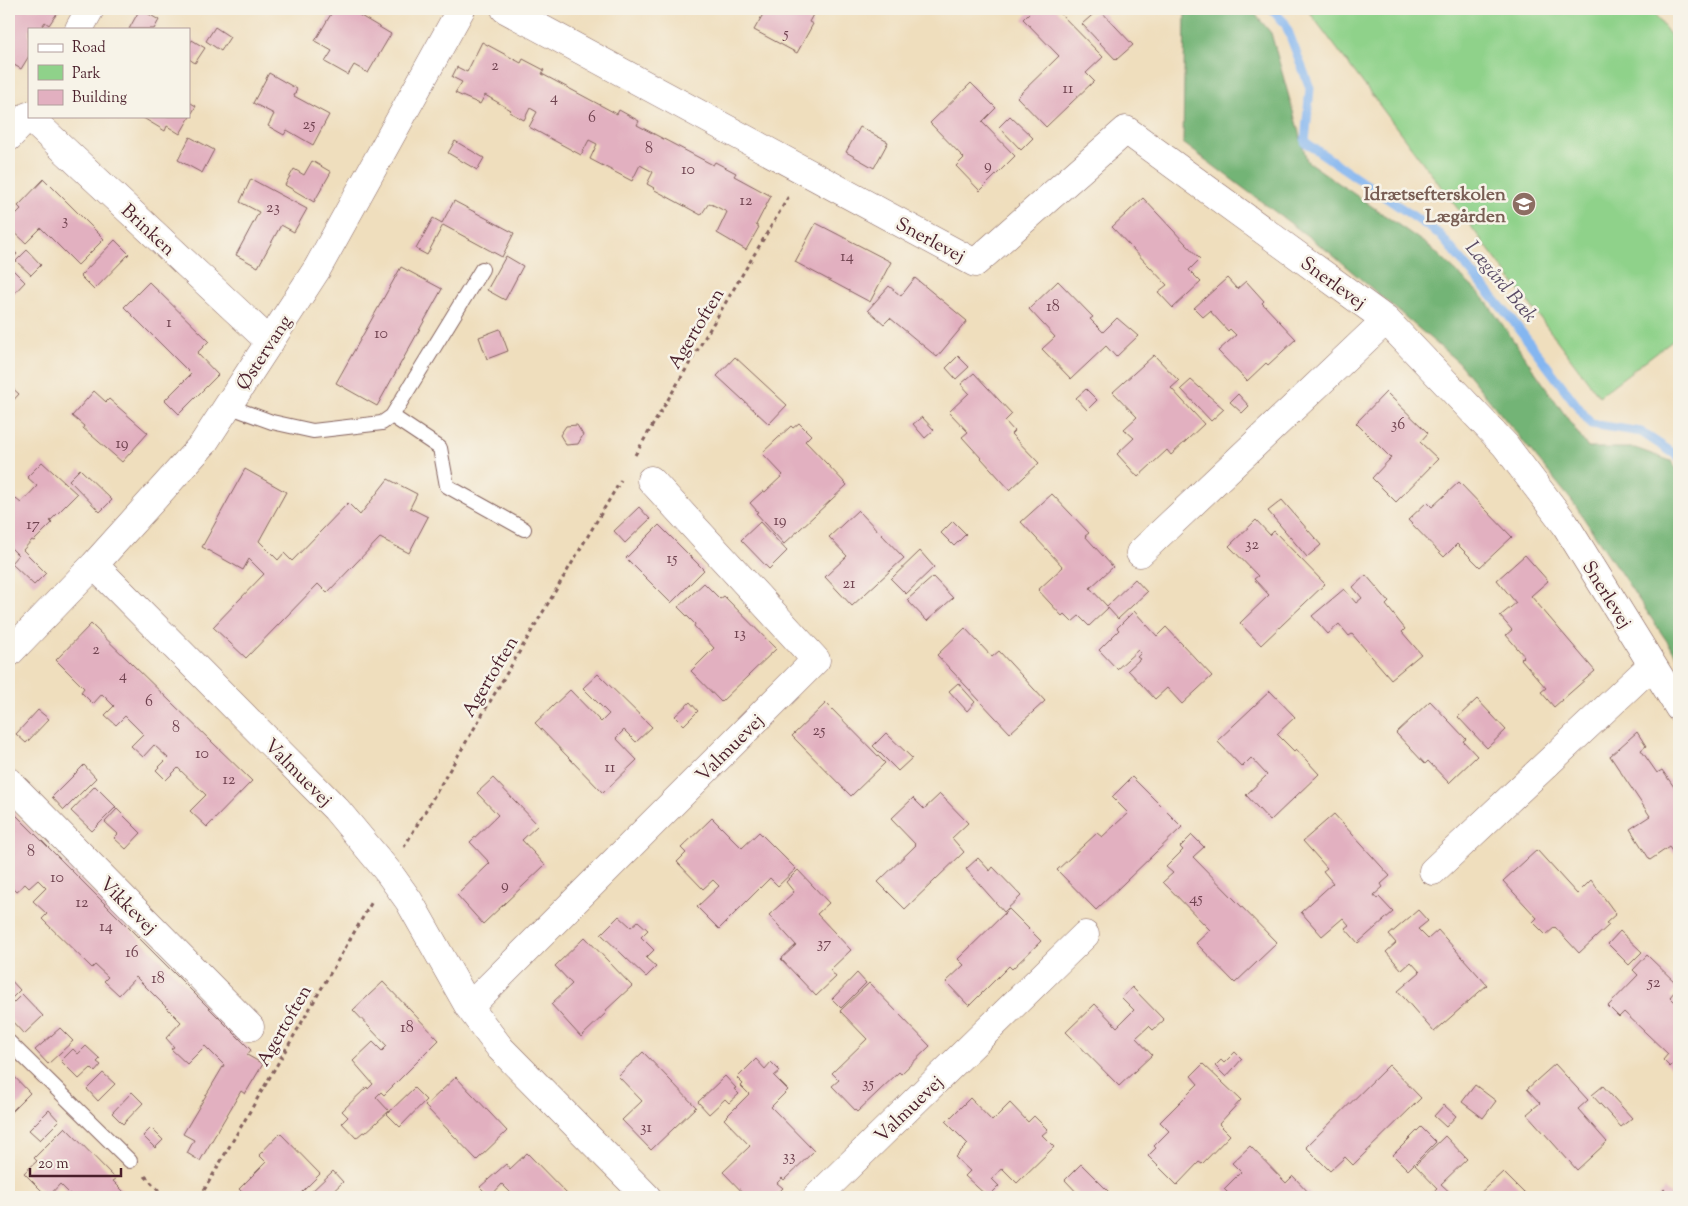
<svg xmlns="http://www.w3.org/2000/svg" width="1688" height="1206" font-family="'Sorts Mill Goudy',serif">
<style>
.green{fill:#8fd28a;stroke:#6c785a}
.forest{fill:#73b476;stroke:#5e6a50}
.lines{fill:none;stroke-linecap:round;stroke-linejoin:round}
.stream{stroke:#84b6f0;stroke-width:9}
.building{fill:#e2b0c0}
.lane-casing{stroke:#84625e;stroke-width:16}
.street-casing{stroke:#84625e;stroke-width:29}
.path{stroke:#84625e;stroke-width:3;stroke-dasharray:4 4;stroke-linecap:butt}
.lane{stroke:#fff;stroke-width:14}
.street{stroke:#fff;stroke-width:28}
.labels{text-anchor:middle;stroke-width:5;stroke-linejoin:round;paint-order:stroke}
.number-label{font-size:16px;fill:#704350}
.education-label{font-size:19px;font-weight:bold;fill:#785e54;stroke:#f7f3e8;text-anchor:end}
.street-label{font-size:19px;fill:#4a1f2b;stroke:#f7f3e8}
.water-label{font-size:20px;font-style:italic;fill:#5b4c66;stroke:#f7f3e8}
</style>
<rect width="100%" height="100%" fill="#f7f3e8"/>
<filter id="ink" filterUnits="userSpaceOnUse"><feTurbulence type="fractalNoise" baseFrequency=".02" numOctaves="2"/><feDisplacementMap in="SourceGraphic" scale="10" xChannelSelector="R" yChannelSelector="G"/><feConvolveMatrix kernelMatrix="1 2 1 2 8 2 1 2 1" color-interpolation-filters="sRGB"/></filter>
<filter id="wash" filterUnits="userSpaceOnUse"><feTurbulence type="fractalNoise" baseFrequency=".0096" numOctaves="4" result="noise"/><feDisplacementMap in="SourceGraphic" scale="20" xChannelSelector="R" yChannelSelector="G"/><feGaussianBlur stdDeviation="1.12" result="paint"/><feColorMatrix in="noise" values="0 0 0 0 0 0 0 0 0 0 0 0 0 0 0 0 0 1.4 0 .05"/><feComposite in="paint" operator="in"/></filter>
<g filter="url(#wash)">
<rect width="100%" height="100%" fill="#efdebd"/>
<!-- green -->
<path class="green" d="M1307 9H1651L1679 47V335L1599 396Z"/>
<!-- forest -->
<path class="forest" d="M1185 9H1251L1271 33 1307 161 1430 247 1484 298 1588 448H1635L1671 461 1679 475V659L1572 501 1458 362 1329 252 1183 143Z"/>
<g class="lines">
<!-- stream -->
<path class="stream" d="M1271 9 1285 23 1310 88 1305 142 1439 234 1513 321 1591 424 1641 432 1679 457"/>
</g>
<g id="blocks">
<!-- building -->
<path class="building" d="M9 9H60L49 25 45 22 40 29H29V56L21 69 9 62Z
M140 9 159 20 154 29H129Z
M334 9H349L391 34 368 73 354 65 348 75 325 62 332 51 315 41Z
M766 9H816L809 22 813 24 797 53 754 30Z
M1033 9H1056L1103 57 1086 73 1094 81 1046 127 1017 97 1059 56 1023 19Z
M1099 9 1133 45 1116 60 1082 24Z
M215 27 230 37 221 51 206 41Z
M192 40 205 48 195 63 189 59V45Z
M482 42 521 63 523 59 544 70 542 74 617 114 619 110 639 121 637 125 713 165 715 162 736 173 734 176 771 196 756 225 759 227 746 250 717 233 727 212 709 203 701 215 653 189 654 188 647 184 653 172 640 165 632 181 590 159 597 144 589 140 581 155 529 127 537 112 530 108 524 120 509 112 511 110 485 95 480 104 455 93 462 82 452 77 457 67 467 72Z
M269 73 297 89 294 96 329 115 313 145 287 130 284 135 268 126 274 114 253 103Z
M971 83 996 108 982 122 1015 156 980 191 956 166 964 158 930 123Z
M189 102 196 106 180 134 167 126 165 131 140 116H189Z
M1010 116 1033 138 1021 150 999 127Z
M860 127 888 142 874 168 846 152Z
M190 137 214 150 202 173 178 160Z
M455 141 484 158 477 170 448 153Z
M312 161 331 172 314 202 285 185 294 169 304 175Z
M44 179 104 239 78 265 41 228 26 243 9 227V221L21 209 18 206Z
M251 179 307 209 294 232 281 225 258 267 236 255 259 212 240 202Z
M1143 198 1200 259 1189 270 1201 282 1173 308 1158 292 1167 285 1112 227Z
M454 201 514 233 502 257 443 225 427 255 416 249 433 218 442 223Z
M816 223 891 262 870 302 795 262Z
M115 240 129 254 94 290 80 276Z
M9 246 17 254 9 263Z
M27 250 41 265 31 275 16 261Z
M506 256 523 266 505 300 487 290Z
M9 266 25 282 9 299Z
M401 267 442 289 377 406 336 383Z
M915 278 967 321 937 357 890 318 884 324 868 310 889 286 901 296Z
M1227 278 1237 289 1246 281 1264 301 1262 303 1296 339 1268 365 1266 363 1247 381 1218 351 1236 335 1230 329 1228 331 1210 311 1203 317 1194 308Z
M1058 281 1093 317 1090 319 1103 332 1117 318 1138 336 1116 357 1106 346 1071 379 1042 349 1055 337 1029 309Z
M149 282 209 341 197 353 218 375 179 414 165 400 191 374 124 307Z
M500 329 508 351 487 359 479 337Z
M1154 355 1179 381 1171 388 1204 424 1171 455 1167 450 1138 477 1117 454 1134 438 1124 429 1137 417 1113 392Z
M958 356 969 367 956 379 946 368Z
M735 357 787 405 769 424 717 376Z
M974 373 1012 414 1005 421 1014 431 1011 434 1039 463 1010 490 962 437 968 432 949 412 969 393 961 384Z
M1191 380 1224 409 1211 421 1181 389Z
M10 386 19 394 9 405V387Z
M1086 389 1097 400 1087 410 1076 398Z
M94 391 106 402 109 399 148 433 122 462 83 428 84 426 72 416Z
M1386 392 1428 433 1420 442 1438 459 1396 502 1372 478 1391 458 1356 423Z
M1238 394 1249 406 1242 413 1230 402Z
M922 417 934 430 925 438 913 424Z
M799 423 811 435 805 441 847 485 784 544 756 513 758 512 750 503 763 491 765 492 783 475 762 453 791 426 793 428Z
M577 425 583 435 578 444 566 445 560 435 566 426Z
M42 462 77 494 50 521 52 523 34 541 32 540 23 550 46 573 34 585 11 563 18 555 9 546V506L16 499 21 503 37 486 27 477Z
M80 469 112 500 100 512 69 480Z
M245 469 286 492 259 541 278 560 284 553 292 561 348 503 360 515 388 479 417 494 410 508 428 517 409 553 380 538 327 593 318 584 246 658 213 627 264 574 249 559 243 570 202 547Z
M1459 482 1512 537 1480 567 1457 544 1444 557 1408 520 1427 502 1432 507Z
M1052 494 1089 533 1085 536 1113 567 1090 588 1107 606 1135 579 1147 592 1118 619 1108 608 1089 626 1079 616 1072 622 1064 614 1062 616 1038 590 1063 567 1021 522Z
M1282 500 1321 545 1307 557 1268 511Z
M639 507 650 519 625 543 614 531Z
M858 510 904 558 852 606 825 577 847 556 829 537Z
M1256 520 1270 535 1274 531 1325 584 1261 645 1240 623 1269 595 1254 579 1258 576 1229 546Z
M953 521 966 534 954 546 941 533Z
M760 522 787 551 769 569 741 540Z
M659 525 704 570 671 603 626 558Z
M920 551 934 567 906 594 891 579Z
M1525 555 1548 581 1531 596 1595 671 1554 707 1541 692 1546 688 1521 659 1524 656 1506 635 1512 630 1500 616 1516 603 1497 580Z
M1366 575 1389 602 1386 605 1405 629 1402 632 1421 654 1391 679 1352 634 1349 636 1339 624 1328 634 1312 616 1344 589 1356 603 1362 598 1353 587Z
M933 577 953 598 927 621 907 600Z
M704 583 720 599 724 596 776 649 721 702 691 671 714 648 694 626 695 624 678 607Z
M1134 611 1157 636 1166 627 1212 676 1182 704 1167 688 1155 699 1128 670 1140 659 1137 657 1141 653 1138 650 1117 669 1099 650 1119 630 1117 628Z
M91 624 252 781 207 827 190 811 206 795 178 768 166 780 156 770 168 758 154 745 143 757 131 746 143 734 125 716 116 725 105 715 114 706 102 694 93 704 81 692 84 688 56 660Z
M965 628 992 657 999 651 1045 701 1010 733 937 655Z
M598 674 652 727 636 742 624 730 616 738 637 760 603 793 535 723 570 690 601 722 609 714 583 688Z
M958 683 975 702 967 711 949 691Z
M1270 691 1295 717 1277 734 1294 751 1296 749 1319 774 1270 821 1246 795 1267 775 1251 758 1242 767 1217 741Z
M1477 699 1506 730 1487 748 1458 717Z
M1430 701 1466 739 1463 741 1477 756 1449 783 1428 761 1425 764 1396 733Z
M690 702 698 711 684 725 675 716Z
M826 703 885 763 851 796 792 736Z
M38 710 49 719 26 743 16 734Z
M1637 732 1646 746 1641 750 1657 773 1662 770 1679 794V851L1674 854 1669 847 1650 860 1630 829 1650 816 1610 756Z
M886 733 912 758 898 771 873 746Z
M84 765 96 778 64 810 52 797Z
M1132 777 1182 827 1096 910 1057 870 1097 833 1102 837 1128 813 1112 797Z
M493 778 538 825 522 840 545 865 483 924 457 895 490 863 470 842 498 815 477 793Z
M95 786 116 807 92 831 71 811Z
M940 794 968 823 952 838 964 852 905 909 878 882 916 845 891 819 913 798 924 809Z
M9 808 251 1050 247 1055 263 1064 245 1094 241 1091 200 1161 187 1153 194 1140 183 1134 224 1065 205 1046 187 1064 171 1049 174 1047 166 1038 181 1022 136 977 119 995 104 981 108 977 95 965 92 968 42 919 47 914 33 901 46 888 38 880 29 888 25 884 16 892 9 885Z
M117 809 141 833 126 849 114 838 118 834 105 822Z
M1334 814 1390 876 1381 884 1383 887 1374 895 1377 899 1379 897 1393 912 1358 943 1345 928 1349 925 1343 918 1322 936 1301 912 1333 883 1323 871 1327 868 1303 841Z
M712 818 742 848 759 832 796 869 778 886 770 878 719 929 697 907 719 886 713 880 703 889 677 862 686 853 681 848Z
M1192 835 1204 847 1193 857 1277 943 1235 983 1196 943 1210 930 1163 882 1173 873 1166 867 1183 850 1180 847Z
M1537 850 1577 894 1591 880 1616 914 1606 923 1609 925 1579 953 1555 927 1546 935 1533 922 1537 918 1503 881Z
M978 858 990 871 993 867 1021 896 1004 912 966 869Z
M798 870 829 903 817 914 851 950 830 970 836 977 816 996 781 959 796 945 769 915 794 892 786 882Z
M1009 909 1041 941 1012 969 1009 966 969 1006 946 982 964 965 958 959Z
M1418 910 1428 921 1418 929 1428 939 1438 930 1487 985 1434 1032 1398 991 1420 972 1411 962 1402 970 1386 952 1396 943 1389 935Z
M619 916 631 927 638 921 648 930 641 937 654 950 646 958 656 967 646 977 601 934Z
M1620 931 1642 952 1629 965 1608 944Z
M585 937 632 986 605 1011 607 1012 581 1037 551 1004 572 984 555 966Z
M1647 955 1679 986 1670 997 1679 1006V1058L1670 1067 1663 1060 1668 1054 1624 1012 1619 1017 1608 1006 1638 975 1633 970Z
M857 973 866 983 841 1008 832 999Z
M9 978 20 990 9 1001Z
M383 982 439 1040 384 1095 381 1092 376 1097 389 1111 365 1133 363 1132 356 1138 342 1123 348 1117 342 1111 367 1087 368 1089 373 1084 353 1061 373 1042 382 1051 387 1046 353 1010Z
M869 983 930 1046 901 1074 899 1072 857 1112 832 1086 839 1080 832 1073 867 1039 840 1011Z
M1132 987 1164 1020 1153 1030 1149 1026 1136 1038 1152 1055 1119 1086 1066 1032 1095 1004 1117 1027 1134 1010 1122 998Z
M22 994 43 1016 24 1034 9 1018V1007Z
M60 1028 73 1041 48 1064 35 1050Z
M86 1046 100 1059 97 1062 101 1065 95 1072 91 1068 79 1079 61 1061 73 1049 78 1054Z
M643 1052 696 1107 651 1150 622 1120 642 1101 618 1076Z
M1235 1052 1242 1059 1226 1077 1215 1066 1221 1060 1224 1063Z
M756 1059 765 1069 771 1062 780 1071 774 1076 788 1090 771 1107 814 1151 784 1180 782 1178 777 1183 783 1188 774 1197H747L723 1172 750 1146 724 1119 749 1094 741 1086 743 1084 737 1078Z
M1203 1064 1241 1100 1219 1124 1230 1135 1202 1164 1199 1162 1177 1185 1148 1156 1156 1148 1154 1146 1169 1131 1160 1122 1198 1084 1191 1076Z
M1555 1064 1588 1100 1578 1109 1607 1142 1577 1170 1527 1114 1540 1103 1527 1089Z
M1389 1065 1421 1098 1353 1165 1345 1157 1330 1171 1306 1147Z
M9 1071 30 1093 9 1114Z
M103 1073 115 1084 98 1101 87 1089Z
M725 1076 736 1088 734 1089 739 1094 729 1103 725 1099 709 1114 698 1102Z
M456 1077 507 1131 477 1160 425 1106Z
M1475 1085 1496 1101 1483 1118 1462 1102Z
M1603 1086 1632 1118 1621 1127 1592 1095Z
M414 1088 426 1100 400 1127 387 1114Z
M132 1092 143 1103 123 1124 112 1113Z
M970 1098 992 1121 1010 1103 1028 1122 1034 1116 1048 1130 1042 1135 1054 1147 1017 1183 1002 1168 992 1179 999 1186 988 1197 965 1176 970 1171 955 1157 968 1144 946 1122Z
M1444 1105 1456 1116 1446 1127 1434 1116Z
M49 1110 59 1121 40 1140 29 1130Z
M65 1127 116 1179 113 1181 128 1196 126 1197H73L60 1184 48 1197 24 1173 37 1161 34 1158Z
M1421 1127 1436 1142 1408 1170 1393 1155Z
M151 1128 163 1140 155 1148 143 1136Z
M280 1133 320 1174 297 1197H247L239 1189 266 1162 259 1155Z
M1445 1136 1467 1159 1441 1184 1455 1197H1427L1437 1188 1415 1165Z
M1250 1146 1286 1183 1293 1176 1313 1197H1232L1224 1189 1241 1172 1232 1163Z
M527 1153 570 1197H515L502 1184 490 1197 480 1187 506 1164 510 1169Z
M1081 1164 1109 1192 1104 1197H1081L1065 1180Z
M333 1171 343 1182 327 1197H306Z
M1503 1172 1525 1194 1522 1197H1476Z
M1664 1189 1674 1197H1658Z"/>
</g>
</g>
<g filter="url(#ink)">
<use href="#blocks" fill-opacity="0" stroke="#84625e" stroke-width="1"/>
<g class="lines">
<!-- lane casing -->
<g class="lane-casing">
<path id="lane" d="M228 406 272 422 313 431 382 423 392 416 482 269
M392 416 440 448 447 486 524 529
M9 1042 130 1161"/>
</g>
<!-- street casing -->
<g class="street-casing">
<path id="street" d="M505 9 975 263 1126 130 1386 320 1505 445 1565 524 1679 708
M79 29 90 9
M28 116 270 342
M9 137 29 116
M1140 553 1386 320
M94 565 336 809 389 873 409 901 469 1007 500 1048 647 1197
M9 653 94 565 203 444 317 269 461 9
M9 782 250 1027
M1433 871 1652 665
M469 1007 816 660 651 480
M817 1197 1085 935"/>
</g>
<!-- path -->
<path class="path" d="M635 455 789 196
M404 847 621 480
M271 1047 281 1057
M145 1176 165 1197
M200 1197 373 900"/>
<!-- lane -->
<use href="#lane" class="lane"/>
<!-- street -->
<use href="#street" class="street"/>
</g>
</g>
<!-- icons -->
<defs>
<g id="school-disc" transform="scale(1.25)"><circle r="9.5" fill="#8d6e63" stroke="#f7f3e8"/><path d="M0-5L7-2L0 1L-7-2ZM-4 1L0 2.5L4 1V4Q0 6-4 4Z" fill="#fff"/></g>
</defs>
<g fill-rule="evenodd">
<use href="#school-disc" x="1524" y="204"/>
</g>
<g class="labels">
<!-- number labels -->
<g class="number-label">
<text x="786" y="38">5</text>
<text x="495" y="70">2</text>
<text x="1068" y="93">11</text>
<text x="554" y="102">4</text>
<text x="592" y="122">6</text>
<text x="309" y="129">25</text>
<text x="649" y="153">8</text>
<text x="988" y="170">9</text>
<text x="688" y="174">10</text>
<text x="746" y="205">12</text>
<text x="273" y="212">23</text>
<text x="65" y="225">3</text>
<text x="847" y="261">14</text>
<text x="1053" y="311">18</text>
<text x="169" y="327">1</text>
<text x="381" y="338">10</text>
<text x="1398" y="429">36</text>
<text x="122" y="448">19</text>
<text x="780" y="525">19</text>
<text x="33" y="529">17</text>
<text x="1252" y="549">32</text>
<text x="672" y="563">15</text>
<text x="849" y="588">21</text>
<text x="740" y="638">13</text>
<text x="96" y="654">2</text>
<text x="123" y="680">4</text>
<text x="149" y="706">6</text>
<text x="176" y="732">8</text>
<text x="819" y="735">25</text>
<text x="202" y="758">10</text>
<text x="610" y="772">11</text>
<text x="229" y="784">12</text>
<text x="31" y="856">8</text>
<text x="57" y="882">10</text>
<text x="505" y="890">9</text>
<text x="1196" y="903">45</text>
<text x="82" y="907">12</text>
<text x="106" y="931">14</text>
<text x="824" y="948">37</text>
<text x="132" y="957">16</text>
<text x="158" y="983">18</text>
<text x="1654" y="987">52</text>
<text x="407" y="1032">18</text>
<text x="868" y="1088">35</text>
<text x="646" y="1132">31</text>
<text x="789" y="1161">33</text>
</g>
<!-- education labels -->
<g class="education-label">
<text x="1506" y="200">Idrætsefterskolen<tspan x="1506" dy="22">Lægården</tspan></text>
</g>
<!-- street labels -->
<g class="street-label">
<text transform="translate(149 229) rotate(43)" y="7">Brinken</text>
<text transform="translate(931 239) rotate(28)" y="7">Snerlevej</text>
<text transform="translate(1334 282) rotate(36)" y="7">Snerlevej</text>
<text transform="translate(695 328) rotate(-59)" y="7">Agertoften</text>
<text transform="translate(263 352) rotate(-57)" y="7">Østervang</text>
<text transform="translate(1608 594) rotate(58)" y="7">Snerlevej</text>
<text transform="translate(489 676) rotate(-59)" y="7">Agertoften</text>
<text transform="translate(729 747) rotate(-45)" y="7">Valmuevej</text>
<text transform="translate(299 772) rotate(45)" y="7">Valmuevej</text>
<text transform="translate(129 905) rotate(45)" y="7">Vikkevej</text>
<text transform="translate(283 1025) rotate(-60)" y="7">Agertoften</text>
<text transform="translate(908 1108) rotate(-44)" y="7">Valmuevej</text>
</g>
<!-- water labels -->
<g class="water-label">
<text transform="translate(1502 281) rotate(50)" y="7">Lægård Bæk</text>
</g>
</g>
<!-- margin -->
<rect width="1688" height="1206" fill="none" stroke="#f7f3e8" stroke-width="30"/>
<!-- legend -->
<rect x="28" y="28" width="162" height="90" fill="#f7f3e8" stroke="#b29e9c"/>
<rect x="38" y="44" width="25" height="8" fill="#ffffff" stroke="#b29e9c"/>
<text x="72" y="52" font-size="15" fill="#4a1f2b">Road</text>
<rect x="38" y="65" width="25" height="15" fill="#8fd28a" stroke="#b29e9c"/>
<text x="72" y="78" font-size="15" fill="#4a1f2b">Park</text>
<rect x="38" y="90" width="25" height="15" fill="#e2b0c0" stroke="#b29e9c"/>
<text x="72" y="102" font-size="15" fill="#4a1f2b">Building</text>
<!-- scale -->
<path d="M30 1168v8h91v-8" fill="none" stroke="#4a1f2b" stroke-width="2.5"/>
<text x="38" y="1168" font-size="15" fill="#4a1f2b" stroke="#f7f3e8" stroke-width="4" paint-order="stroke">20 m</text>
</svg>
